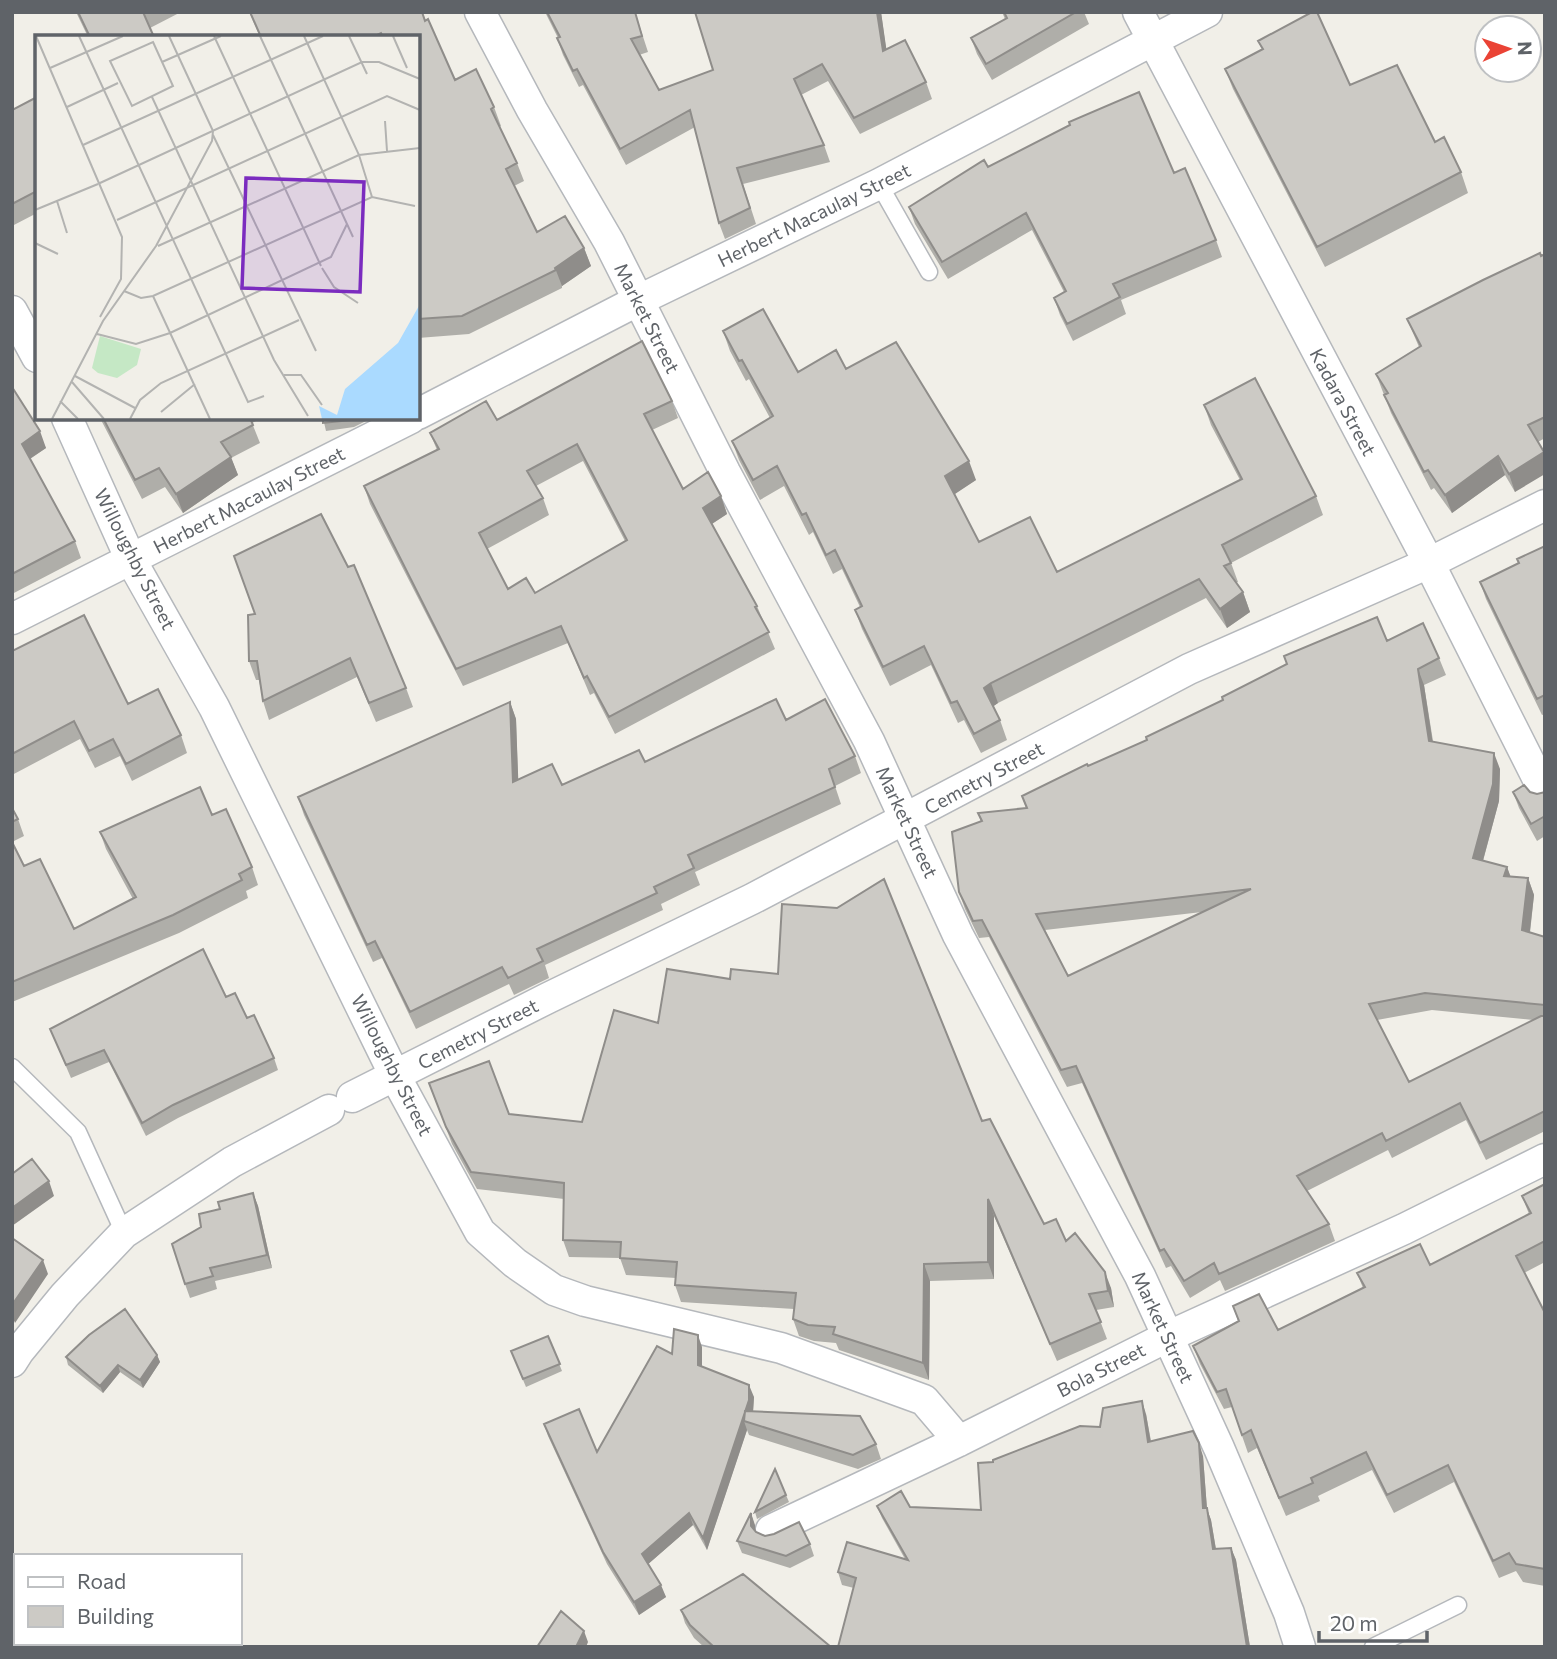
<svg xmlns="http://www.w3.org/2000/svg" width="1557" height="1659" font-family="Commissioner,sans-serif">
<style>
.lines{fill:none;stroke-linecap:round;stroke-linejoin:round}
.lane-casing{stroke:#b5b8bc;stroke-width:19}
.street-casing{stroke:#b5b8bc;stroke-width:33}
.lane{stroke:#fff;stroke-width:16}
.street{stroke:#fff;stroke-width:30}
.wall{fill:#afaea9;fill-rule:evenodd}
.shaded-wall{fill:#8f8d8a}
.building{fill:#cccac5;stroke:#8f8d8a;stroke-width:2;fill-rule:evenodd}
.labels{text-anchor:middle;stroke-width:5;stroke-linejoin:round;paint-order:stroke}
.street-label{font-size:19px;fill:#5f6368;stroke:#fff}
.inset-road{fill:none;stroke:#b3b3b1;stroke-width:2}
.view{fill:#7b2cbf;fill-opacity:0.15;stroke:#7b2cbf;stroke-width:3.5}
.inset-edge{fill:none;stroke:#5f6368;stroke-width:3.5}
</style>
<rect width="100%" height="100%" fill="#f1efe8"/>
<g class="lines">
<!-- lane casing -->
<g class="lane-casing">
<path id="lane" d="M879 184 929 272
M12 1067 78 1132 124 1233
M12 1568 16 1570
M129 1643 132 1647
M1373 1647 1458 1605"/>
</g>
<!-- street casing -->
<g class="street-casing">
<path id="street" d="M480 12 532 110 609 242 725 472 869 741 958 935 1140 1276 1219 1448 1289 1613 1300 1647
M1138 12 1429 563 1545 793
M12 311 37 357
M418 414 639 300 879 184 1207 12
M67 418 131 560 214 707 395 1076 480 1232 515 1263 554 1290 585 1301 781 1348 924 1400 959 1441
M12 619 411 418
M352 1097 548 998 752 899 1189 669 1429 563 1545 505
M12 1362 19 1351 65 1295 124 1233 232 1162 329 1110
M771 1530 959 1441 1167 1337 1404 1229 1545 1159"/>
</g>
<!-- lane -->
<use href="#lane" class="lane"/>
<!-- street -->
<use href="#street" class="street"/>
</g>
<!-- wall -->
<path class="wall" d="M76 12H181L150 28 154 37H88Z
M249 12H422L455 80 494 107 501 126 499 127 517 163 524 181 514 186 537 232 584 248 591 266 562 286V288L469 334 418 338V37H260Z
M545 12H635L648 52 639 55 659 90 713 70 695 12H881L886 49 926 82 932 99 860 134 828 81 801 95 824 145 830 162 743 184 756 224 725 239 719 223 695 127 626 165 583 85 579 87 563 55 557 38H558Z
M1002 12H1084L1089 24 992 80 977 54 971 38 1005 19Z
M1258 41 1350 85 1461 172 1468 193 1325 267 1233 89 1225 69 1262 50Z
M37 97V213L12 226V110Z
M988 167 1174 173 1216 240 1222 257 1121 300 1126 314 1073 341 1060 315 1054 298 1064 292 1032 230 948 279 915 224 909 207Z
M1545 254V438L1538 442 1515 492 1505 475 1452 513 1434 488 1431 490 1391 413 1376 374 1419 347 1407 319Z
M723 331 798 372 846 369 976 480 954 494 979 542 1057 572 1240 480 1211 425 1204 405 1316 496 1323 515 1231 563 1238 582 1236 583 1243 592 1250 612 1227 628 1206 598 998 703 993 706 1000 720 1007 740 981 753 964 720 958 723 931 665 890 686 862 629 855 610 860 607 842 569 833 574 813 532 809 535 784 486 760 500 739 460 732 441 770 418 749 379 746 381 730 351Z
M12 387 46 448 30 459 75 541 81 558 12 594Z
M672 401 678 418 652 430 683 489 721 496 727 514 712 524 757 606 775 649 615 734 594 693 590 695 568 643 463 686 370 504 364 486 437 450 430 433 497 420ZM583 461 625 541 535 593 508 589 487 549 549 515 543 498 536 486Z
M100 418H262L252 423 260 443 231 458 238 475 183 513 165 487 142 499Z
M323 418H372L354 427 326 431Z
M1545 546V714L1542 715 1486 599 1480 582 1519 563Z
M234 556 406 688 413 707 376 722 357 677 269 720 263 701 259 680H256L249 661 255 614Z
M1387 641 1439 658 1446 675 1424 685 1433 741 1500 769 1499 801 1483 861 1507 867 1510 876 1528 878 1534 895 1530 933 1545 937V1131L1486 1160 1466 1120 1392 1158 1388 1150 1307 1191 1329 1224 1335 1241 1225 1291 1220 1280 1190 1298 1171 1266 1166 1268 1082 1083 1067 1087 989 937 979 938 965 909 959 892 981 822 978 813 1026 808 1022 796 1147 740ZM1202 912 1068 976 1045 930ZM1432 1010 1533 1020 1409 1082 1377 1020Z
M12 651 128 704 181 735 187 753 132 781 120 756 95 768 80 739 12 775Z
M510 702 516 719 518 780 562 785 645 762 786 720 855 756 861 773 835 786 841 804 695 872 700 885 661 904 663 910 545 965 549 978 514 995 509 984 416 1029 382 958 373 962 304 815 298 797Z
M1513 792H1530L1537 794 1545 792V836L1537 841 1519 808Z
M12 808 18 819 24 836 12 842Z
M212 815 252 867 258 885 246 891 248 898 179 933 12 1002V842L24 866 74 929 133 899 106 849 100 832Z
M226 997 247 1018 274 1058 278 1070 178 1118 146 1136 109 1062 71 1078 50 1029Z
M429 1083 509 1114 582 1122 982 1121 1044 1224 1066 1241 1111 1288 1114 1307 1096 1310 1107 1339 1057 1361 994 1216V1279L930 1281 929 1380 839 1350 836 1343 814 1341 799 1336 793 1319 794 1309 681 1302 675 1285 676 1278 626 1275 620 1258 569 1257 563 1240 564 1199 477 1189 452 1144Z
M1545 1184V1262L1524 1273 1545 1313V1586L1523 1582 1516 1571 1499 1578 1454 1482 1394 1513 1372 1470 1318 1496 1320 1501 1286 1516 1257 1448 1248 1453 1232 1407 1224 1409 1200 1364 1193 1346 1238 1321 1233 1306 1278 1330 1363 1288 1357 1273 1430 1265 1529 1214 1522 1196Z
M253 1193 258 1206 272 1268 215 1281 217 1289 190 1298 185 1284 201 1227 220 1209Z
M548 1336 562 1371 526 1387 511 1351Z
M702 1347V1367L754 1397 753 1412 876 1444 881 1459 858 1469 749 1435 747 1430 707 1550 693 1525 648 1564 666 1597 639 1615 607 1564 548 1436 544 1424 597 1452 672 1354Z
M157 1355 160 1362 143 1388 120 1372 103 1393 68 1365 66 1357Z
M1146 1414 1151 1441 1203 1456 1207 1509 1211 1520 1216 1549 1231 1548 1236 1560 1250 1647H838L854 1588 842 1585 838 1572 905 1559 882 1518 877 1506 981 1510 993 1462 1100 1427Z
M786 1495 789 1502 757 1519 755 1512Z
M751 1513 756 1532 765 1536 774 1534 810 1544 814 1556 790 1568 742 1553 737 1541Z
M681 1610 831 1647H704L694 1638 685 1623Z"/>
<!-- shaded-wall -->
<path class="shaded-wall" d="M877 12H881L889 67 883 51Z
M584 248 591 266 562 286 555 268Z
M40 431 46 448 28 460 22 444Z
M1544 452 1545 474 1515 492 1509 474Z
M1498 456 1505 475 1452 513 1445 495Z
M231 457 238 475 183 513 176 494Z
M969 461 976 480 952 496 945 476Z
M721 496 727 514 710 525 703 508Z
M1243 592 1250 612 1227 628 1220 609Z
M1418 669 1424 685 1435 758 1429 741Z
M991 683 998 703 991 708 984 688Z
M510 702 516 719 519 799 513 782Z
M1494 753 1500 769 1499 801 1479 875 1473 858Z
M1507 867 1513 883 1504 876Z
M1528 878 1534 895 1528 947 1522 930Z
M49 1181 54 1196 12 1226V1208Z
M253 1193 258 1206 272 1268 267 1255Z
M988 1199 994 1216V1279L988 1262Z
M43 1260 48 1274 15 1323 12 1316V1305Z
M924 1264 930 1281 929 1380 923 1363Z
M1105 1272 1111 1288 1114 1307 1108 1291Z
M698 1335 702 1347V1377L698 1365Z
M157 1355 160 1362 143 1388 140 1380Z
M118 1365 120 1372 103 1393 100 1386Z
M749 1385 754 1397 753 1412 744 1421 747 1430 707 1550 703 1538Z
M1142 1401 1146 1414 1153 1455 1148 1442Z
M1199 1443 1203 1456 1207 1509 1211 1520 1218 1562 1213 1549 1203 1508Z
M689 1513 693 1525 646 1566 642 1554Z
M751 1513 755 1525 756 1538 751 1526Z
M1231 1548 1236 1560 1250 1647H1247Z
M661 1585 666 1597 639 1615 634 1602Z
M584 1631 588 1642 586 1647H576Z"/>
<!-- building -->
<path class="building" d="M78 12H143L154 37H90Z
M250 12H422L425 21 428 19 455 80 476 69 494 107 491 109 517 163 506 169 537 232 565 216 584 248 555 268 556 270 462 316 418 319V37H383L381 33 373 37H261Z
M547 12H635L642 36 631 39 659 90 713 70 695 12H877L883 51 905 40 926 82 854 118 822 64 794 79 824 145 737 168 750 208 719 223 690 110 620 149 577 69 573 71 557 38 560 37Z
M1004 12H1076L986 64 971 38 1007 18Z
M1312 12H1317L1350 85 1397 65 1435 142 1444 137 1461 172 1317 247 1225 69 1263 49 1258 41Z
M1139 92 1174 173 1185 168 1216 240 1113 284 1120 297 1067 324 1054 298 1066 291 1026 213 942 262 909 207 984 160 988 167 1070 125 1069 122Z
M37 97V191L12 204V110Z
M1540 253 1541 256 1545 254V417L1528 425 1544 452 1509 474 1498 456 1445 495 1428 470 1424 472 1384 395 1388 393 1376 374 1421 346 1407 319 1483 280Z
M763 309 798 372 836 350 846 369 896 342 969 461 945 476 979 542 1030 517 1057 572 1242 479 1204 405 1255 378 1316 496 1222 545 1231 563 1224 566 1243 592 1220 609 1199 579 991 683 984 688 1000 720 974 734 957 701 951 703 924 646 883 667 855 610 862 606 835 550 826 555 806 513 802 515 777 466 753 480 732 441 773 416 742 360 739 361 723 331Z
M642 341 672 401 644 414 683 489 708 472 721 496 703 508 757 606 755 607 769 632 609 717 587 676 584 678 561 626 456 669 364 486 439 449 430 433 486 401 497 420ZM577 444 627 540 535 593 526 578 508 589 479 533 543 498 527 471Z
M12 387 40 431 22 444 75 541 12 574Z
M103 418H250L253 425 221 442 231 457 176 494 159 468 135 480Z
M323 418H354L351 420 323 423Z
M321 514 348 567 354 565 406 688 369 703 350 658 263 701 257 661H249L248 615 255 614 234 556Z
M1545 546V695L1537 699 1480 582 1519 563 1517 559Z
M84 615 128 704 158 689 181 735 126 764 113 739 89 751 74 721 12 754V651Z
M1377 617 1387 641 1423 623 1439 658 1418 669 1429 741 1494 753 1493 784 1473 858 1507 867 1504 876 1528 878 1522 930 1545 937V1005L1425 993 1369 1004 1409 1082 1541 1016H1545V1111L1480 1143 1460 1103 1386 1141 1382 1133 1297 1176 1329 1224 1219 1274 1214 1263 1184 1281 1164 1249 1160 1251 1076 1066 1061 1070 982 920 973 921 968 910 959 892 952 832 982 821 978 813 1027 808 1022 796 1087 764 1088 766 1147 740 1146 737 1223 700 1222 697 1287 664 1284 656ZM1251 889 1068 976 1036 914Z
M776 699 786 720 825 699 855 756 829 769 835 787 688 855 694 868 654 887 657 893 537 949 543 961 508 978 502 967 410 1012 375 941 367 945 298 797 510 702 513 782 552 764 562 785 639 750 645 762Z
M1524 785 1530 792 1537 794 1545 792V816L1531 824 1513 792Z
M200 787 212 815 226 809 252 867 239 874 242 880 173 915 12 982V842L24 866 40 859 74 929 136 897 100 832Z
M12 808 18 819 12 822Z
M884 879 982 1121 990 1119 1044 1224 1056 1219 1066 1241 1075 1233 1105 1272 1108 1291 1089 1294 1101 1322 1050 1344 988 1199V1262L924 1264 923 1363 833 1334 835 1327 808 1325 793 1319 796 1293 675 1285 677 1262 620 1258 621 1242 563 1240 564 1183 471 1172 446 1127 429 1083 489 1061 509 1114 582 1122 614 1010 658 1023 667 969 730 979 731 969 778 974 782 904 837 908Z
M203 949 226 997 235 993 247 1018 254 1015 274 1058 173 1105 142 1123 104 1050 66 1065 50 1029Z
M32 1159 49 1181 12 1208V1174Z
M1545 1184V1241L1516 1256 1545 1313V1569L1516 1564 1509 1553 1493 1561 1448 1465 1387 1495 1366 1452 1311 1478 1313 1483 1279 1498 1251 1430 1242 1435 1226 1389 1217 1392 1193 1346 1239 1321 1233 1306 1259 1294 1278 1330 1365 1287 1357 1273 1420 1244 1430 1265 1531 1213 1522 1196Z
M253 1193 267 1255 210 1268 213 1276 185 1284 172 1244 201 1227 199 1214 220 1209 218 1202Z
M12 1238 43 1260 12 1305Z
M125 1309 157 1355 140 1380 118 1365 100 1386 66 1357 89 1335Z
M674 1329 698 1335V1365L749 1385V1400L703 1538 689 1513 642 1554 661 1585 634 1602 603 1552 544 1424 579 1409 597 1452 657 1346 672 1354Z
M548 1336 560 1364 523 1379 511 1351Z
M1142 1401 1148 1442 1193 1431 1199 1443 1203 1508H1207L1213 1549 1231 1548 1247 1647H838L856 1578 838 1572 847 1542 908 1560 877 1506 901 1491 910 1507 981 1510 978 1463 993 1462V1460L1080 1426 1100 1427 1103 1408Z
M745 1411 860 1416 876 1444 853 1455 744 1421Z
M775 1469 786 1495 755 1512Z
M751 1513V1526L756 1532 765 1536 774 1534 799 1522 810 1544 786 1556 737 1541Z
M743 1574 831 1647H714L690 1625 681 1610Z
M561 1611 584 1631 576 1647H537Z"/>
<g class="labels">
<!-- street labels -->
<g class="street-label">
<text transform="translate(814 215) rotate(-26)" y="7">Herbert Macaulay Street</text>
<text transform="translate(647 318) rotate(63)" y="7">Market Street</text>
<text transform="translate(1343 402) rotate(62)" y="7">Kadara Street</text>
<text transform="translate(249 500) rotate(-27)" y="7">Herbert Macaulay Street</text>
<text transform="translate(135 559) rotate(63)" y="7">Willoughby Street</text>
<text transform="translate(984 778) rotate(-28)" y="7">Cemetry Street</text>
<text transform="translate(907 822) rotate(65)" y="7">Market Street</text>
<text transform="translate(478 1034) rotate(-27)" y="7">Cemetry Street</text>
<text transform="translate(392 1065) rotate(63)" y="7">Willoughby Street</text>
<text transform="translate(1163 1327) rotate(65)" y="7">Market Street</text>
<text transform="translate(1101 1370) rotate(-27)" y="7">Bola Street</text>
</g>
</g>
<!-- overview -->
<g transform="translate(35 35)">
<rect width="385" height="385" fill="#f1efe8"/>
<path d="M65 301 106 314 102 330 82 343 63 338 57 333Z" fill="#c5e8c5"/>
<path d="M385 269V384H287L284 371 302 380 310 354 363 308Z" fill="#aadaff"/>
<path class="inset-road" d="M1 1 87 202 86 244 65 282M44 1 213 367 229 361M179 1 286 231M225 1 318 202M269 1 324 120 337 162M314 1 332 39M358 1 372 33M118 7 138 51 97 71 75 26ZM127 27 186 1M15 33 88 1M117 62 239 325 273 381M32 72 83 48M350 86 352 116M178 100 281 316M48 110 288 1M65 148 327 27H344L385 44M22 166 32 198M0 175 63 149M82 185 352 61 385 75M0 208 23 219M123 211 324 120 385 113M287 233 299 252 323 268M89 256 106 263 118 261 337 162 380 171M118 261 175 384M62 299 101 309 135 298 296 222 312 189M249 340H266L287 370M40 341 100 373M37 347 69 384M25 366 43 384M126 377 160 349M17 384 68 286 121 211 177 106 178 96 134 1M95 384 105 365 126 348 264 285"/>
<path class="view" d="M211 143 329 147 325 257 207 253Z"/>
<rect width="385" height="385" class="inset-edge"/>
</g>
<!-- border -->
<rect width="1557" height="1659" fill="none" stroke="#5f6368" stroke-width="28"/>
<!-- legend -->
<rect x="14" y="1554" width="228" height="91" fill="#ffffff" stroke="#bfc1c3" stroke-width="2"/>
<rect x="28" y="1577" width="35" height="10" fill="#ffffff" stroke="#bfc1c3" stroke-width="2"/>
<text x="77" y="1589" font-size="21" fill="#5f6368">Road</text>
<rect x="28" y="1606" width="35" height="21" fill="#cccac5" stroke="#bfc1c3" stroke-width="2"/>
<text x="77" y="1624" font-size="21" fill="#5f6368">Building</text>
<!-- north arrow -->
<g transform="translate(1508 49) rotate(88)"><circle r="33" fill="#ffffff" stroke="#bfc1c3" stroke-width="2"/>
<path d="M0-5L12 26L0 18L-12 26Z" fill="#ea4335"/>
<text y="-10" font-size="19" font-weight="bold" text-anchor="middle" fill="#5f6368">N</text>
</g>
<!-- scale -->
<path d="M1319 1631v10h108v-10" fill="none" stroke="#5f6368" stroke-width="3.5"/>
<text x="1330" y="1631" font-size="21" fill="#5f6368" stroke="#ffffff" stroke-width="5" paint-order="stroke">20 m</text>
</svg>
